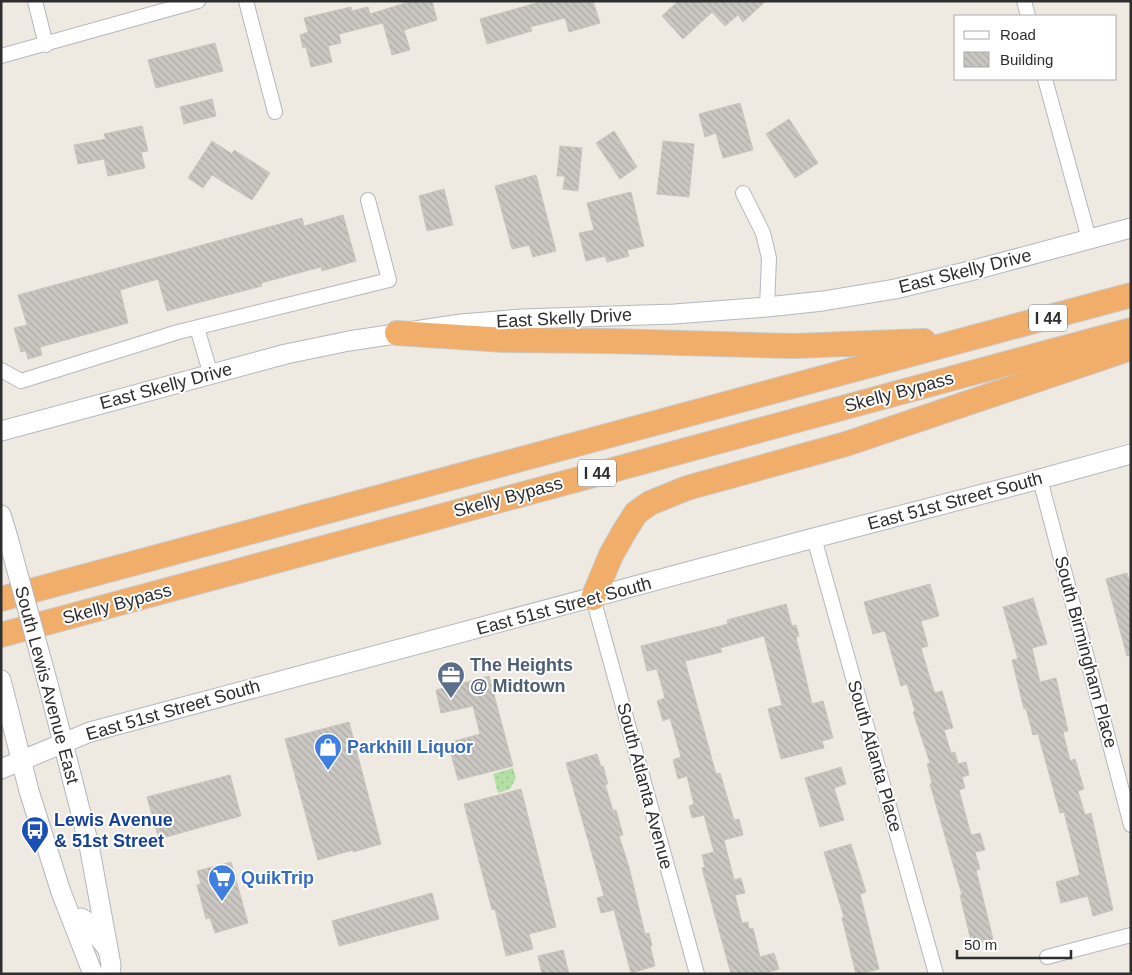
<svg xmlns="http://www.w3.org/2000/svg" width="1132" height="975" font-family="Helvetica,sans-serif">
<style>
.park{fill:url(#park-dots)}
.building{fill:url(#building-back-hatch);stroke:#cac5bb}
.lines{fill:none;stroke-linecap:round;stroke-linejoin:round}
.minor-casing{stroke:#b5b7c0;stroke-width:16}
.secondary-casing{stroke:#b5b7c0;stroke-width:21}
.motorway-casing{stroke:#c9c9c9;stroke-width:26}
.minor{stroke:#fff;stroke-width:14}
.secondary{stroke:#fff;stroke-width:19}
.motorway{stroke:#f1ad6a;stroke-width:24}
.secondary-bridge-casing{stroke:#b5b7c0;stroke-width:21;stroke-linecap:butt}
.secondary-bridge{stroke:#fff;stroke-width:19}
.labels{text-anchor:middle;stroke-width:4;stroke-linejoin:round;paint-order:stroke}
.shield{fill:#fff;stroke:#6d6d6d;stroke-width:1}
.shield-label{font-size:16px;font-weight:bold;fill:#2e2e2e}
.street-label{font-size:18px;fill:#2e2e2e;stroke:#fff}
.service-label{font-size:18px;font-weight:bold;fill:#4e5e75;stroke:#fff;text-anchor:start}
.shop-label{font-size:18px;font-weight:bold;fill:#366cbe;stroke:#fff;text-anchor:start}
.transit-label{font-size:18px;font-weight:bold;fill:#164399;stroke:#fff;text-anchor:start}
</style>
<defs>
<pattern id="park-dots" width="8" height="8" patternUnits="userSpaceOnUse" patternTransform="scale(1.25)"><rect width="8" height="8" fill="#b4dfa4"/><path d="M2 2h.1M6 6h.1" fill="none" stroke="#9bc08e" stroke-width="1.8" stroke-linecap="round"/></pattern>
<pattern id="building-back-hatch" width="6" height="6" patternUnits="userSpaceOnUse" patternTransform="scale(1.25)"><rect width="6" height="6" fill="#cac6c1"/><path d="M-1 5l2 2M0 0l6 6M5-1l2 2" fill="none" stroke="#aeaaa6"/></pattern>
</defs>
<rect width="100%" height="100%" fill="#eeeae2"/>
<!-- park -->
<path class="park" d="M513 768 516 778 510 789 498 793 493 774Z"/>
<!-- building -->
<path class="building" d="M412 1H432L437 20 404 30 410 50 392 55 383 23 339 34 341 43 328 46 332 62 311 67 306 47 303 48 300 35 308 32 304 18 351 7 352 11 368 7 370 14Z
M543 1H593L600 23 569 32 565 18 530 27 532 31 487 44 480 19Z
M678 1H766L743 22 738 15 725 26 712 12 683 39 662 16Z
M215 43 223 71 156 88 148 60Z
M212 99 216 116 184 124 180 107Z
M740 103 753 150 723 158 716 133 705 137 699 114Z
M789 119 818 163 795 178 766 134Z
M142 126 148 151 141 152 145 168 108 176 104 159 78 164 74 145 106 139 104 134Z
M614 131 637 167 620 179 596 143Z
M212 141 232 154 234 150 270 173 252 200 212 175 203 188 188 178Z
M663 141 694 144 689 197 657 194Z
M560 146 582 148 578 191 563 189 565 176H557Z
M536 175 556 251 533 257 529 245 512 249 495 186Z
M444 189 453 225 427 231 419 196Z
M631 192 644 246 627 250 629 256 607 262 605 256 586 261 579 233 594 230 587 203Z
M343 215 356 261 322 271 321 267 261 283 262 286 167 311 158 279 120 290 128 323 40 347 42 355 28 359 26 351 21 352 14 328 27 325 18 295 302 218 304 226Z
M1127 573 1131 587V655L1127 656 1106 579Z
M930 584 939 616 921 621 928 646 921 648 932 685 935 693 942 691 953 728 944 730 951 753 955 752 958 764 966 762 969 775 962 777 965 788 959 790 971 835 980 833 985 850 975 852 980 869 976 870 993 939 972 945 960 895H962L930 784 932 783 927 764 930 763 913 712 915 711 907 684 901 686 885 631 873 634 864 602Z
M1033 598 1047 644 1032 648 1040 682 1056 678 1068 731 1063 732 1070 761 1075 759 1084 789 1078 791 1085 815 1091 813 1113 910 1093 916 1088 896 1061 903 1056 882 1080 875 1064 812 1060 813 1038 734 1033 735 1026 708 1024 709 1012 660 1018 659 1003 607Z
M786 604 792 626 796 625 799 636 796 637 812 704 823 701 833 738 822 741 824 748 781 759 768 709 782 705 764 636 720 648 722 652 685 661 716 774 720 773 734 820 739 819 743 835 724 840 734 880 741 878 745 893 735 895 742 923 748 922 749 929 753 928 760 957 774 953 779 969 763 974H731L702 868 705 867 702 855 714 852 704 815 692 818 689 806 694 804 687 776 678 779 673 760 681 757 670 718 663 721 657 701 665 698 657 669 647 671 641 646 728 624 727 620Z
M489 676 513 766 458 780 448 743 480 734 473 706 441 713 436 690Z
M349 722 381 844 353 852V850L318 860 285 739Z
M597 754 601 767 603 766 608 784H605L613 811 616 810 623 835 619 836 629 867 645 934 649 933 652 946H650L655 966 631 973 614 910 601 913 597 898 604 896 566 763Z
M841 767 846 784 834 788 844 820 820 827 805 778Z
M230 775 241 816 159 839 147 797Z
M521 789 556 927 529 934 533 949 506 956 495 909 492 910 464 804Z
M851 844 866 892 860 894 879 969 859 974H856L842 918 844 917 824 852Z
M231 862 248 923 215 933 210 918 206 919 197 885 201 884 197 871Z
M432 893 439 919 339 946 332 921Z
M563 950 569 974H542L538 956Z"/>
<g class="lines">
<!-- minor casing -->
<g class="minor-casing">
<path id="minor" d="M35 1 46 45
M246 1 275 112
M1024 1 1028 16
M1 56 198 1
M1045 79 1089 239
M743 193 763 233 769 258 767 307
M197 328 211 375
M1 370 21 381 178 332 389 280 368 200
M1040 479 1131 825
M814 538 936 974
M593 598 697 974
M1047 957 1131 935"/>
</g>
<!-- secondary casing -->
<g class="secondary-casing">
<path id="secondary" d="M1 431 286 354 349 341 461 324 522 319 674 314 767 307 823 301 895 289 974 270 1131 228
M1 515 7 534
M1 680 29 791 61 892 93 974
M48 684 89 845 111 965 110 974
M1 769 90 732 814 538 1040 479 1131 454
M72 920 81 918 86 921 106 947"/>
</g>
<!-- motorway casing -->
<g class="motorway-casing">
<path id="motorway" d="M397 333 505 340 609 341 794 346 924 341
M593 598 611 555 624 532 636 513 650 503 687 488 846 444 1131 348
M1 599 1131 295
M1 635 1131 330"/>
</g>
<!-- minor -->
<use href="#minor" class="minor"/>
<!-- secondary -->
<use href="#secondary" class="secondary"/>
<!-- motorway -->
<use href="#motorway" class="motorway"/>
<!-- secondary-bridge casing -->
<g class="secondary-bridge-casing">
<path id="secondary-bridge" d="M7 534 48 684"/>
</g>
<!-- secondary-bridge -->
<use href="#secondary-bridge" class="secondary-bridge"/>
</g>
<!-- icons -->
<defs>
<g id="office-pin" transform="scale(1.4375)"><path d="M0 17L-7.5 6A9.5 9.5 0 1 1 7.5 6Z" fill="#5c6f8a" stroke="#fff"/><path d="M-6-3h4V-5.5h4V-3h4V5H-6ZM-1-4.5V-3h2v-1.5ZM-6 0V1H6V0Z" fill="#fff"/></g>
<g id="shop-pin" transform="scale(1.4375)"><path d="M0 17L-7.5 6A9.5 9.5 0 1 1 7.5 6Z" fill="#3f7fe0" stroke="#fff"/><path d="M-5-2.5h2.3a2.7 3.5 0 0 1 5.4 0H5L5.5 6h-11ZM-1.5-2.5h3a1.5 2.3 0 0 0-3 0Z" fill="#fff"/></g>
<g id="bus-pin" transform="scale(1.4375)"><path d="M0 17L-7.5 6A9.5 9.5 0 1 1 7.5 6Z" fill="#1a4fb4" stroke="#fff"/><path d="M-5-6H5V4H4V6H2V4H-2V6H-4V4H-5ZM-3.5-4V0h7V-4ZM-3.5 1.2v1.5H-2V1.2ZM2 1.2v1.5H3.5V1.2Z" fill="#fff"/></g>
<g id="supermarket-pin" transform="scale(1.4375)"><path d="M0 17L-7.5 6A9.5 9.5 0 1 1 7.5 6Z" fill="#3f7fe0" stroke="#fff"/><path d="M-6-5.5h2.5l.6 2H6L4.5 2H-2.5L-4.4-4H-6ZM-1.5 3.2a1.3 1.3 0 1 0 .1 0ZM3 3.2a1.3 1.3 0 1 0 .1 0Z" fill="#fff"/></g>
</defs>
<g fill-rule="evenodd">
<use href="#office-pin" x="451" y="675"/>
<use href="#shop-pin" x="328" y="747"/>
<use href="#bus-pin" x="35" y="830"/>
<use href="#supermarket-pin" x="222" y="878"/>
</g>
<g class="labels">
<!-- shield labels -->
<g class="shield">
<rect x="1029" y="304.5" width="38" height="27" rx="4"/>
<rect x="578" y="459.5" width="38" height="27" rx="4"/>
</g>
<g class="shield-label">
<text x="1048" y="324">I 44</text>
<text x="597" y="479">I 44</text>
</g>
<!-- street labels -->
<g class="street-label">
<text transform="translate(965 271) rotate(-14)" y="6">East Skelly Drive</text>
<text transform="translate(564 318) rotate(-3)" y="6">East Skelly Drive</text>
<text transform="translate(166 386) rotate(-15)" y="6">East Skelly Drive</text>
<text transform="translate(899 392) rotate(-15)" y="6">Skelly Bypass</text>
<text transform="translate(508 497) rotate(-15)" y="6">Skelly Bypass</text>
<text transform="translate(955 501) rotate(-15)" y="6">East 51st Street South</text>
<text transform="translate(117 604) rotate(-15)" y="6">Skelly Bypass</text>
<text transform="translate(564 606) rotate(-15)" y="6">East 51st Street South</text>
<text transform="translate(1086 652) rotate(75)" y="6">South Birmingham Place</text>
<text transform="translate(47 685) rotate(75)" y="6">South Lewis Avenue East</text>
<text transform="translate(173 710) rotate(-16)" y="6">East 51st Street South</text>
<text transform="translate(875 756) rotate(74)" y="6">South Atlanta Place</text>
<text transform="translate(645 786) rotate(75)" y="6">South Atlanta Avenue</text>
</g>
<!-- service labels -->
<g class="service-label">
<text x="470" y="671">The Heights<tspan x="470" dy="21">@ Midtown</tspan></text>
</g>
<!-- shop labels -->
<g class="shop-label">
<text x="347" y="753">Parkhill Liquor</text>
<text x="241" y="884">QuikTrip</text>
</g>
<!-- transit labels -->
<g class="transit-label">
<text x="54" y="826">Lewis Avenue<tspan x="54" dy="21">&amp; 51st Street</tspan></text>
</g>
</g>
<!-- border -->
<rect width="1132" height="975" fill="none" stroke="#2e2e2e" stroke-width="5"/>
<!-- legend -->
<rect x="954" y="15" width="162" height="65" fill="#ffffff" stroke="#ababab"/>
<rect x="964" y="31" width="25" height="8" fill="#ffffff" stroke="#ababab"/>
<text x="1000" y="40" font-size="15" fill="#2e2e2e">Road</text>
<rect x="964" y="52" width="25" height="15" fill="url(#building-back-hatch)" stroke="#ababab"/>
<text x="1000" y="65" font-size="15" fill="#2e2e2e">Building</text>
<!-- scale -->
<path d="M957 950v8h114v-8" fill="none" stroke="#2e2e2e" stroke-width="2.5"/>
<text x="964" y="950" font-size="15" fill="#2e2e2e" stroke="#ffffff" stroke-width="4" paint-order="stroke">50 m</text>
</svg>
